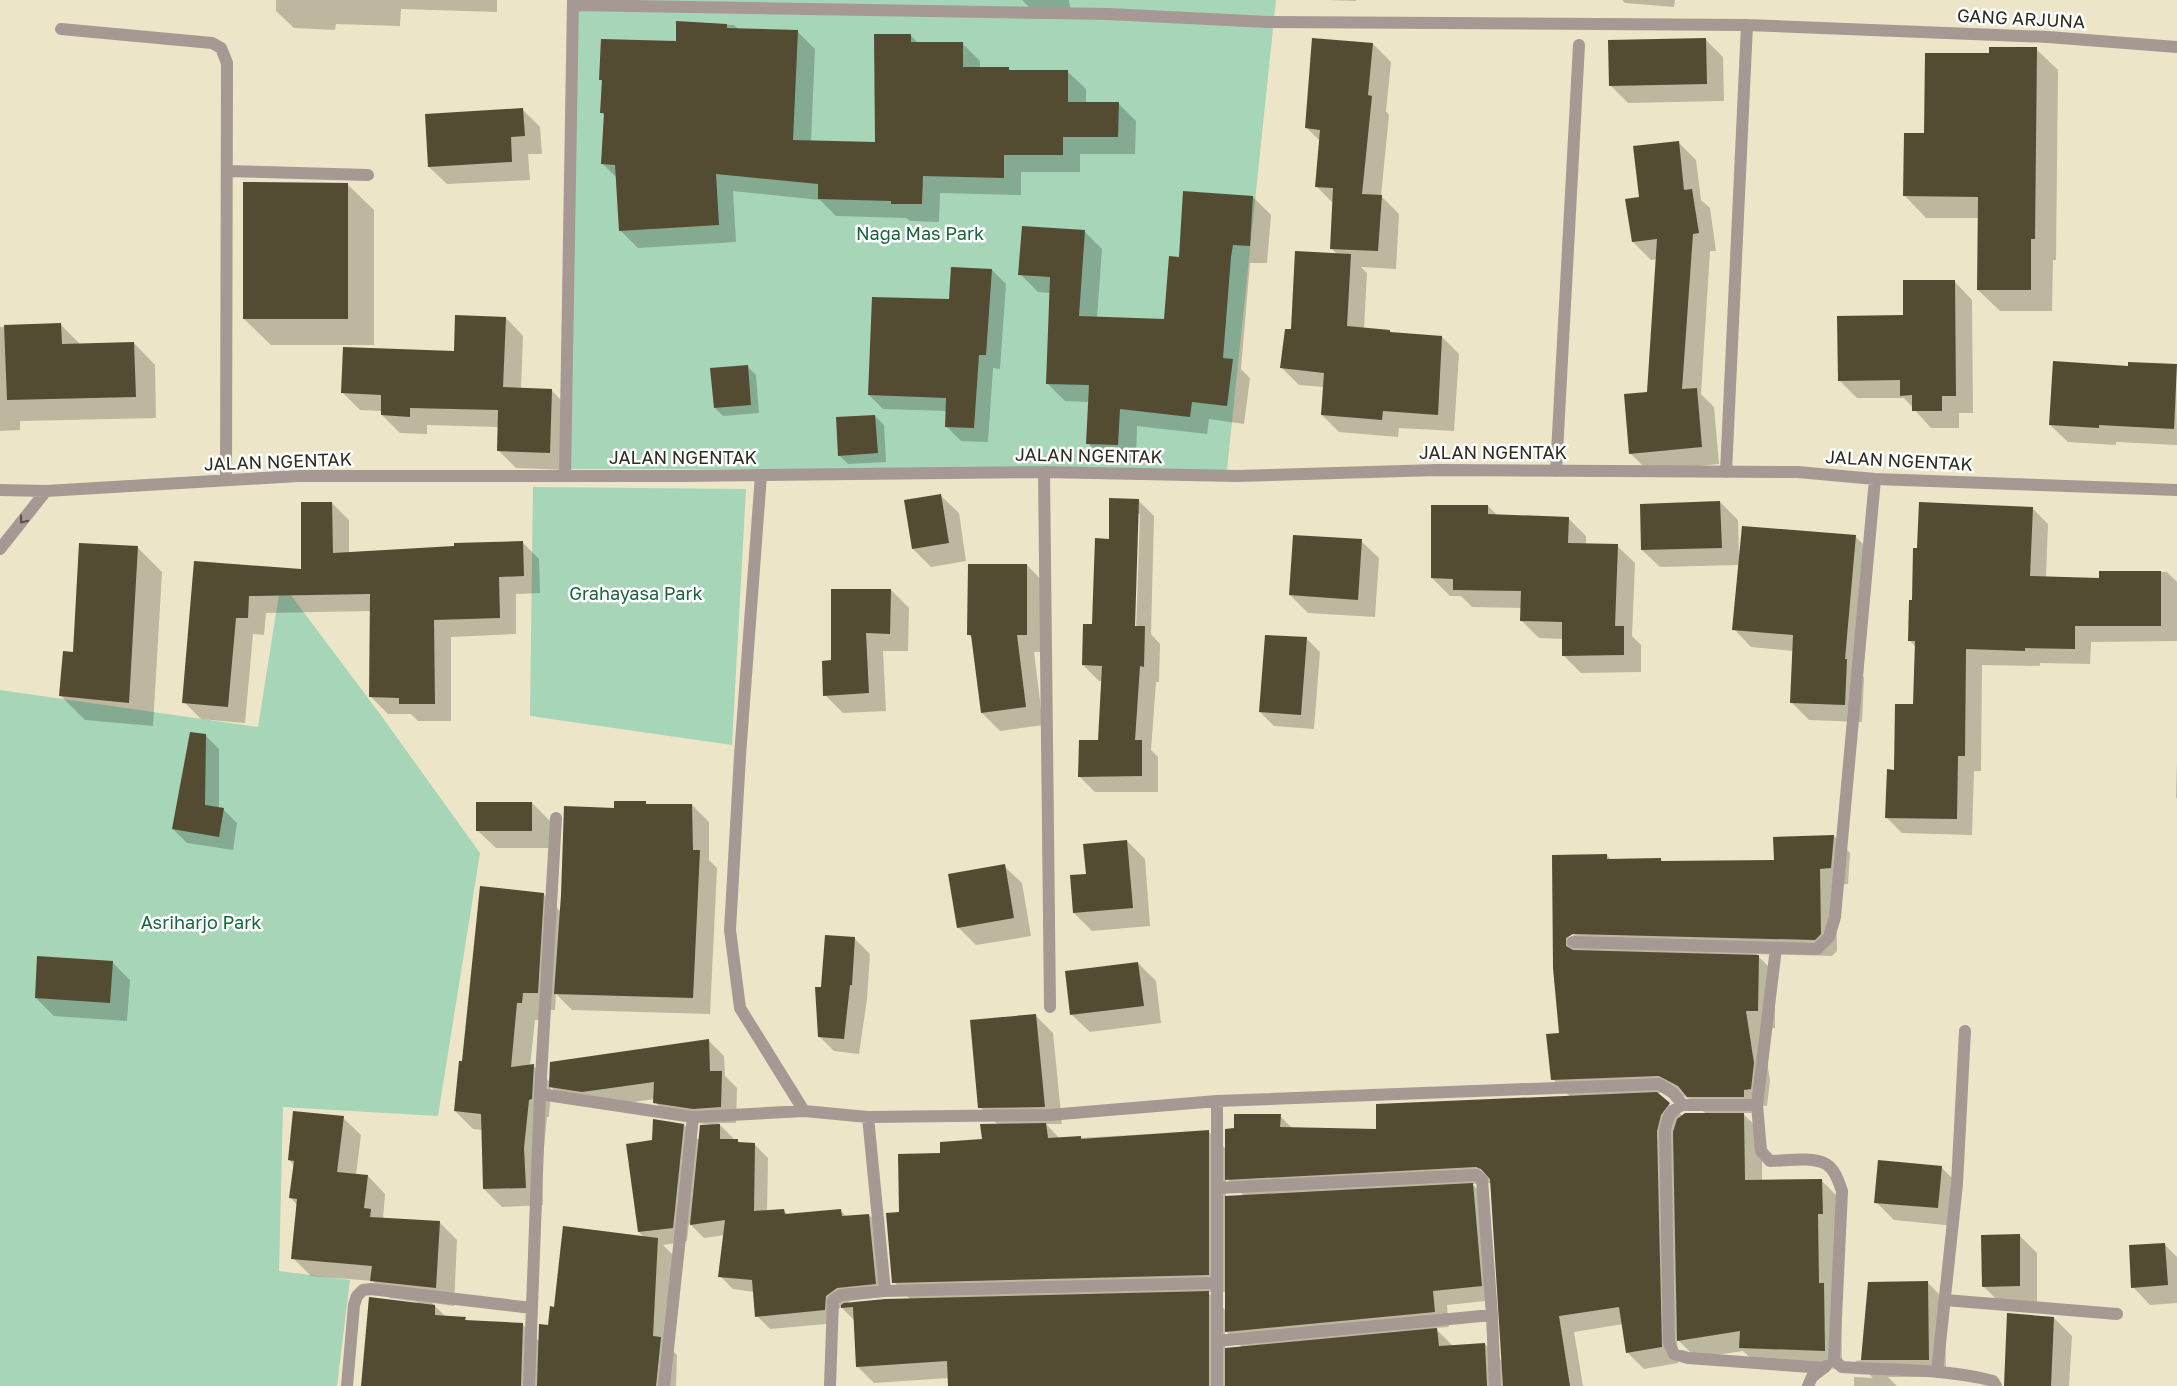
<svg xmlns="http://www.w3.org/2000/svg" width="2177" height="1386" font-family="'Golos Text',sans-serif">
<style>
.green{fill:#a7d5b7}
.shadow{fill:#0003;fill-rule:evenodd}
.building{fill:#534c33}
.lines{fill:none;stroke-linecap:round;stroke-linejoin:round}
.minor{stroke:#a69893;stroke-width:12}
.oneway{stroke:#585148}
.labels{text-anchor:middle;stroke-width:5;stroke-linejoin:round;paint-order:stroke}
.street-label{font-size:18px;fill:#2e2b20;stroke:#fff}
.park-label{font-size:18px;fill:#16653d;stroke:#fff}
</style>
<rect width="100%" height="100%" fill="#ede5c7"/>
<!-- green -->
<path class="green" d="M577 0H1276L1227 470 568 469Z
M533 487 746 489 732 745 530 716Z
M281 582 380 714 480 853 438 1116 283 1107 279 1271 350 1280 337 1386H0V690L258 727Z"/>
<!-- shadow -->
<path class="shadow" d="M276 0H497V12L401 9 400 26 336 24 335 30 294 28 276 11Z
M1022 0H1069L1070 8 1035 13Z
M1326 0H1356V1Z
M1622 0H1675L1674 7 1625 3Z
M678 23 734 25 738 29 797 31 815 49 811 142 876 143 910 35 918 43H962L980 61V68L1008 69 1011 71 1068 72 1086 89V103H1118L1136 121 1135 154H1080V172H1021V195L940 193 939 222 910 221 906 218 836 216 820 200 733 191 736 242 638 248 620 230 617 178 603 164 605 116 602 113 603 82 600 79 677 43Z
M1705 39 1723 57 1724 101 1628 103 1610 85Z
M1373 44 1391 62 1386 111 1389 115 1381 196 1399 214 1396 269 1361 267 1367 273 1364 329 1390 331 1392 334 1442 337 1459 354 1454 431 1399 428 1398 437 1339 432 1322 415 1324 387 1299 385 1282 368 1292 331 1338 255 1331 248 1334 204 1316 186 1320 141 1307 128Z
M2036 49 2058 70 2056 260H2053L2052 311H2000L1978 290 1979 218H1926L1905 196 1990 54Z
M522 109 540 127 542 154H528L530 180 447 184 429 167Z
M1678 142 1696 160 1701 200 1710 208 1716 251H1710L1701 394 1714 407 1719 464 1648 471 1630 453 1649 393 1657 259 1651 260 1633 242 1641 198Z
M347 184 374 210V345H271L244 319Z
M1253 197 1271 215 1267 263H1250L1241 369 1250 378 1244 424 1209 419 1207 434 1137 426 1136 462 1105 461 1088 443 1089 402 1065 401 1047 383 1050 293 1038 292 1020 274 1084 231 1102 249 1097 318 1165 320 1180 258Z
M952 268 992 270 1006 284 1000 369 993 368 988 442 961 441 946 426 947 411 883 409 869 395 950 300Z
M1955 282 1972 300 1973 413H1959V428H1931L1904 398H1857L1839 380 1904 316Z
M506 318 523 336 521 389 551 390 569 408 567 470 516 468 498 450 499 427 427 425V434L400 433 382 415V411L360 410 343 393 455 352Z
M60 324 81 345 134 343 155 365 156 418 20 421V430L0 431V327Z
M2176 365 2177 445 2116 442V445L2068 442 2050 425 2129 367Z
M747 366 756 375 759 413 723 416 715 408Z
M875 416 884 425 886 462 848 464 839 455Z
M941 496 959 513 966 561 931 567 913 549Z
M1138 500 1154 516 1151 634 1160 644 1159 682H1156L1151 750 1158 757V792H1095L1079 776 1099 741 1102 681H1099L1083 665 1093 626 1110 540ZM1137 514H1140L1136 632H1133Z
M1720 502 1738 520 1739 555 1855 536 1873 554 1863 676 1864 678 1862 722 1809 720 1791 702 1794 651 1751 647 1734 629 1739 565 1660 567 1642 550Z
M332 503 349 520V553L522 542 539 559 540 593 516 594V634L451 637V721H418L411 714H388L371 697V611L266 613 264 635 253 634 245 723 201 719 184 702 195 562 303 570Z
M1488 506 1497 515 1568 518 1586 536V544L1617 546 1635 563 1632 636 1641 645V672L1581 673 1563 655V639L1539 638 1521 620 1522 608 1472 607 1461 596H1450L1432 578Z
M2032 508 2048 524 2046 577 2100 579V572H2167L2177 582V641L2091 642 2090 664 2040 663V666L1982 665 1981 771H1974L1972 835 1902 833 1886 817 1895 771 1914 706 1916 647 1909 640Z
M1361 541 1379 558 1375 617 1308 613 1290 595Z
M138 548 162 572 153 726 85 720 61 696 74 653Z
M1027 565 1044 583V652H1034L1043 725 1000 731 982 713 972 638 968 634Z
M891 590 909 608 908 651H883L886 711 843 713 825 695 832 662Z
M1306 638 1320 652 1314 729 1274 726 1260 712Z
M205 735 219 749V809H223L237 823 233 850 187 843 173 829Z
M2177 761V799L2176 797Z
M645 802 648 805H692L709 822V860L717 868 710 1014 572 1010 556 994 555 1010H540L539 1020H535L530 1066H533L550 1082 709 1041 724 1056 725 1076 737 1088 736 1123H718L733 1138V1140L738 1141 741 1144 755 1145 768 1158 767 1212 784 1211 788 1215 841 1211 847 1217 869 1215 882 1228 889 1296 850 1301 844 1306 911 1300 894 1282 900 1213 942 1155 983 1140 998 1125 980 1107 1035 1015 1053 1033 1062 1124H1046L1060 1139 1208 1131 1226 1149 1235 1129 1280 1116 1292 1128 1378 1130 1570 1097 1553 1079 1560 1034 1553 856 1607 855 1611 860 1660 859 1663 862 1775 861 1834 836 1850 853 1848 884 1836 885 1837 951 1832 956 1756 954 1775 973V1028H1762L1770 1080 1767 1106H1760V1113H1742L1762 1132V1181H1822L1840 1199 1842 1369 1759 1366 1743 1351 1696 1358 1677 1339 1678 1363 1644 1369 1627 1352 1623 1324 1574 1332 1583 1386H949V1378L874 1383 858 1367 855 1321 841 1307 838 1310 837 1323 770 1329 757 1316 754 1292 733 1289 720 1276 725 1235 704 1238 689 1223 687 1241 663 1245 674 1256 669 1347 677 1355 676 1386H362L418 1302 390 1298 373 1281 311 1276 293 1258 297 1205 291 1198 294 1165 289 1160 343 1118 361 1135 356 1175 368 1176 385 1194 383 1219 439 1222 457 1240 454 1306 432 1303 446 1317 465 1319 468 1321 523 1325 540 1342 549 1326 555 1308 645 1238 639 1232 654 1141 684 1125 700 1141 711 1125 670 1118 655 1102V1099L598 1107 565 1102 551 1087 549 1117H547L542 1167 543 1205 502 1207 484 1189 483 1130 473 1129 455 1111 463 1063 543 894 561 912 615 809ZM1579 932 1569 938V935ZM1676 1092 1693 1101 1706 1114 1683 1116 1656 1093ZM1226 1178 1244 1196 1226 1197ZM1492 1183 1503 1362 1485 1344 1453 1346 1435 1328 1449 1327 1447 1305 1496 1300 1488 1200 1472 1184ZM1208 1292H1226V1311ZM1225 1330 1243 1348 1225 1350Z
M532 803 550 821V848H496L478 831Z
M1127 841 1145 859 1150 926 1092 931 1074 913 1087 875Z
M1004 866 1022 883 1031 936 976 945 958 927Z
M826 937 855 939 870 954 867 999 859 1054 834 1051 819 1036Z
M112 962 130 980 127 1021 54 1016 36 998Z
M1138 963 1156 981 1161 1023 1090 1032 1072 1015Z
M1941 1167 1959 1185 1955 1226 1894 1220 1876 1202Z
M2019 1235 2037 1253V1304H2001L1983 1286Z
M2165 1245 2177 1257V1303L2150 1305 2133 1287Z
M1927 1282 1945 1300 1946 1377H1888L1897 1386H1854V1377L1873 1378 1855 1361 1862 1360 1869 1283Z
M2054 1318 2072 1336 2069 1386H2018Z"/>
<!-- building -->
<path class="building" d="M676 21 727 24V28L798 30 793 140 875 142 874 34H911V42H963V67H1009V70H1068V102H1119L1118 137H1063V155H1004V178L923 176 922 204H891V201L818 199V184L716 174 719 225 619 231 615 165 601 164 604 113H600L602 80H599L601 39 676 41Z
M1312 38 1373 43 1368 95 1372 96 1362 194 1382 195 1378 251 1330 249 1333 188 1315 187 1320 130 1305 128Z
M1706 38 1707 84 1609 86 1608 40Z
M1989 47H2037L2035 239H2031V290H1977L1978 197 1903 196 1904 133H1924L1925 53H1989Z
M523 108 525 136 511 137 512 162 428 167 425 114Z
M1679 141 1684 190 1692 189 1699 233 1693 234 1682 389 1697 388 1702 447 1629 454 1624 394 1647 392 1657 239 1632 242 1625 199 1639 197 1633 146Z
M243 182 348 183V319H243Z
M1183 191 1253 196 1250 246 1233 245 1231 257 1223 358 1233 359 1227 406 1192 402 1190 417 1120 409 1118 445 1086 444 1089 385 1046 384 1050 277 1018 275 1022 226 1085 230 1079 316 1164 319 1169 256 1179 257Z
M1295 251 1351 254 1347 326 1390 330V332L1442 336 1438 415 1383 411 1382 420 1321 415 1324 373 1280 368 1285 329H1291Z
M951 267 992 269 986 355H979L974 428 945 427 946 398 868 395 872 297 949 299Z
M1903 280H1955L1956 396H1942V411H1912V395L1900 396V380L1838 381 1837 316 1903 315Z
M455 315 506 317 503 387 552 389 550 453 497 451 498 410 410 408V417L381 415V395L341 393 343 347 454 351Z
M61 323 62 344 134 342 136 397 7 400 4 325Z
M2053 361 2128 366V362L2177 364 2174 429 2099 425V428L2049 425Z
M748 365 751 405 714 408 710 368Z
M875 415 878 453 838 456 836 417Z
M941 494 949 543 912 549 904 500Z
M1109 498 1139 499 1135 626H1145L1144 667 1140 666 1135 740H1142V776L1078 777 1079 740H1098L1102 666 1082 665 1083 624H1092L1095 538 1109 539Z
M1720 501 1722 548 1641 550 1640 504Z
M301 502H332L333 553 454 546V543L523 541 524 576 499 577 500 618 434 620 435 704H399V698L369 697 370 594 249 596 248 618H236L228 707 182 703 194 561 301 569Z
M1919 502 2033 507 2030 576 2099 578V571H2161V626H2075V649L2025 648V651L1966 649 1965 756H1958L1957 819 1885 818 1887 769 1894 770 1895 704H1913L1915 641H1908L1909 600H1912L1913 548H1917Z
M1431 505H1488V514L1569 517 1568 543 1618 544 1615 626H1624V655L1562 656V622L1520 621 1521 591 1453 590V579L1431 578Z
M1742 526 1856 535 1845 659H1847L1845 705 1790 703 1793 635 1732 630Z
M1293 535 1362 539 1358 600 1289 595Z
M79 543 138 546 129 703 59 696 63 651 73 652Z
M968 564H1027V635H1017L1026 707 981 713 971 635H967Z
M831 589H891L890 634 866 633 869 693 823 696 822 661 831 660Z
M1265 635 1307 637 1301 715 1259 712Z
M190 732 206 734 205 805 224 808 219 837 172 829Z
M614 801H646V804H692L693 850H700L693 998 554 994 561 895 564 806 614 808Z
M476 802H532V831H476Z
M1834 835 1831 868 1820 869 1821 934 1815 940 1573 934 1566 938V946L1573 950 1759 955 1758 1011H1746L1754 1063 1751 1089 1744 1090V1097H1687L1678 1086 1659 1076 1551 1080 1546 1034 1559 1033 1553 968 1552 855 1607 854V859L1661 858V861L1774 860 1773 837Z
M1127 840 1133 908 1073 913 1070 875 1086 874 1083 844Z
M1005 864 1014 918 957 928 948 874Z
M480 886 544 893 538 993H523L522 1003H517L511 1067 534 1064 532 1099 529 1100 524 1148 526 1188 483 1189 481 1114 454 1111 459 1061H462Z
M825 935 855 937 852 985H850L844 1039 818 1037 815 987H821Z
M37 956 113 961 110 1003 35 998Z
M1138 962 1144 1006 1070 1015 1065 971Z
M1036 1014 1045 1107 978 1108 970 1020Z
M709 1039 710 1071H722L721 1107 693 1109 653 1103 654 1082 582 1092 549 1087 550 1062Z
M1657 1092 1670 1103 1661 1115 1657 1131 1662 1347 1626 1353 1619 1307 1559 1316 1570 1386H1503L1490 1179 1481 1169 1476 1167 1225 1180V1129L1234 1128V1114H1281L1280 1127 1376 1129V1104Z
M293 1111 344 1116 337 1172 368 1175 364 1208 371 1209 370 1217 440 1221 436 1288 370 1281 372 1266 291 1259 297 1199 289 1198 294 1161 288 1160Z
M1685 1113H1744L1745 1180 1822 1179 1823 1214H1818L1819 1283H1824L1825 1351 1739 1348 1740 1331 1677 1341 1673 1132 1677 1119Z
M653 1119 684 1124 673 1228 638 1232 626 1144 652 1140Z
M1046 1123 1048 1138 1081 1136V1139L1209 1130V1275L892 1283 886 1213 899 1212 898 1154 940 1153V1142L982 1139 980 1124Z
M720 1124V1139H738V1142L755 1143 754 1211 784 1209 785 1214 841 1209 842 1216 869 1214 876 1284 837 1288 826 1296 825 1310 755 1317 752 1280 718 1277 725 1220 690 1225 700 1125Z
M1878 1160 1942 1166 1938 1208 1874 1203Z
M1473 1183 1482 1286 1433 1291 1435 1312 1225 1332V1196Z
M563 1226 658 1238 653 1336 661 1337 656 1386H537L539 1324 548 1325 550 1306 554 1307Z
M2020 1234V1286L1982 1287 1981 1235Z
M2165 1243 2168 1285 2131 1288 2129 1245Z
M1928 1281 1929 1360H1861L1868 1282Z
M1209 1291V1386H948L947 1361 856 1367 853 1307 841 1308V1305L844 1303 885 1299Z
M369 1297 435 1305V1315L466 1317 465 1320 523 1323 521 1386H361Z
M2007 1313 2054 1317 2051 1386H2004Z
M1437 1328 1439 1346 1485 1343 1487 1386H1225V1348Z"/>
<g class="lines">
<!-- minor -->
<path class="minor" d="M573 5 1108 14 1268 22 1747 25 2048 37 2177 47
M61 29 212 43 221 48 227 63 226 480
M227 171 368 175
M1556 471 1579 45
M1044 472 1050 1007
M1726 472 1747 25
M761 475 740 756 730 930 740 1008 804 1111 868 1117 1049 1115 1217 1101 1659 1084 1673 1093 1683 1105
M565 476 573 0
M0 490 46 491 298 476H682L1044 472 1237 476 1437 470 1798 472 1875 479 2177 490
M0 549 46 491
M1573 942 1817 949 1829 937 1835 917 1875 479
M1776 948 1757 1105 1761 1151 1770 1161C1786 1161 1811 1156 1826 1164 1835 1169 1839 1182 1842 1191L1834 1360 1842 1367C1892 1371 1944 1368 1993 1381L1996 1386
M540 1094 693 1117
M1757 1105H1683C1670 1110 1667 1118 1665 1131L1669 1343 1674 1354 1688 1358 1824 1368
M868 1117 885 1291
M1945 1300 2117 1314
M1492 1315 1495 1386
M1217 1341 1492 1315 1482 1180 1476 1175 1218 1188
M1937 1372 1957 1184 1965 1031
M347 1386 354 1305 357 1296 363 1290 371 1289 532 1308
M529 1386 540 1094 556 818
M664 1386 693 1117 804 1111
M830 1386 833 1300 841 1295 885 1291 1217 1283
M1217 1386V1101
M1808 1386 1812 1377 1826 1366"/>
</g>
<!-- one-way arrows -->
<defs><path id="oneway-chevron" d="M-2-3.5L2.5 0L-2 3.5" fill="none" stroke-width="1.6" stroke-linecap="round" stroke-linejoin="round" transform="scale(1.25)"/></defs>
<use class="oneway" href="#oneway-chevron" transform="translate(23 520) rotate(128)"/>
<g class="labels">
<!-- street labels -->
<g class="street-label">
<text transform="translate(2021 19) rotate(3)" y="6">GANG ARJUNA</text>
<text x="1493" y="459">JALAN NGENTAK</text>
<text transform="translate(1089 456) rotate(1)" y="6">JALAN NGENTAK</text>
<text x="683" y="464">JALAN NGENTAK</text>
<text transform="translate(1899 461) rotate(3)" y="6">JALAN NGENTAK</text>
<text transform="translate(278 462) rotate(-2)" y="6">JALAN NGENTAK</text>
</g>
<!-- park labels -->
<g class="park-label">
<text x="920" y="240">Naga Mas Park</text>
<text x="636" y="600">Grahayasa Park</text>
<text x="201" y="929">Asriharjo Park</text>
</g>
</g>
</svg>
